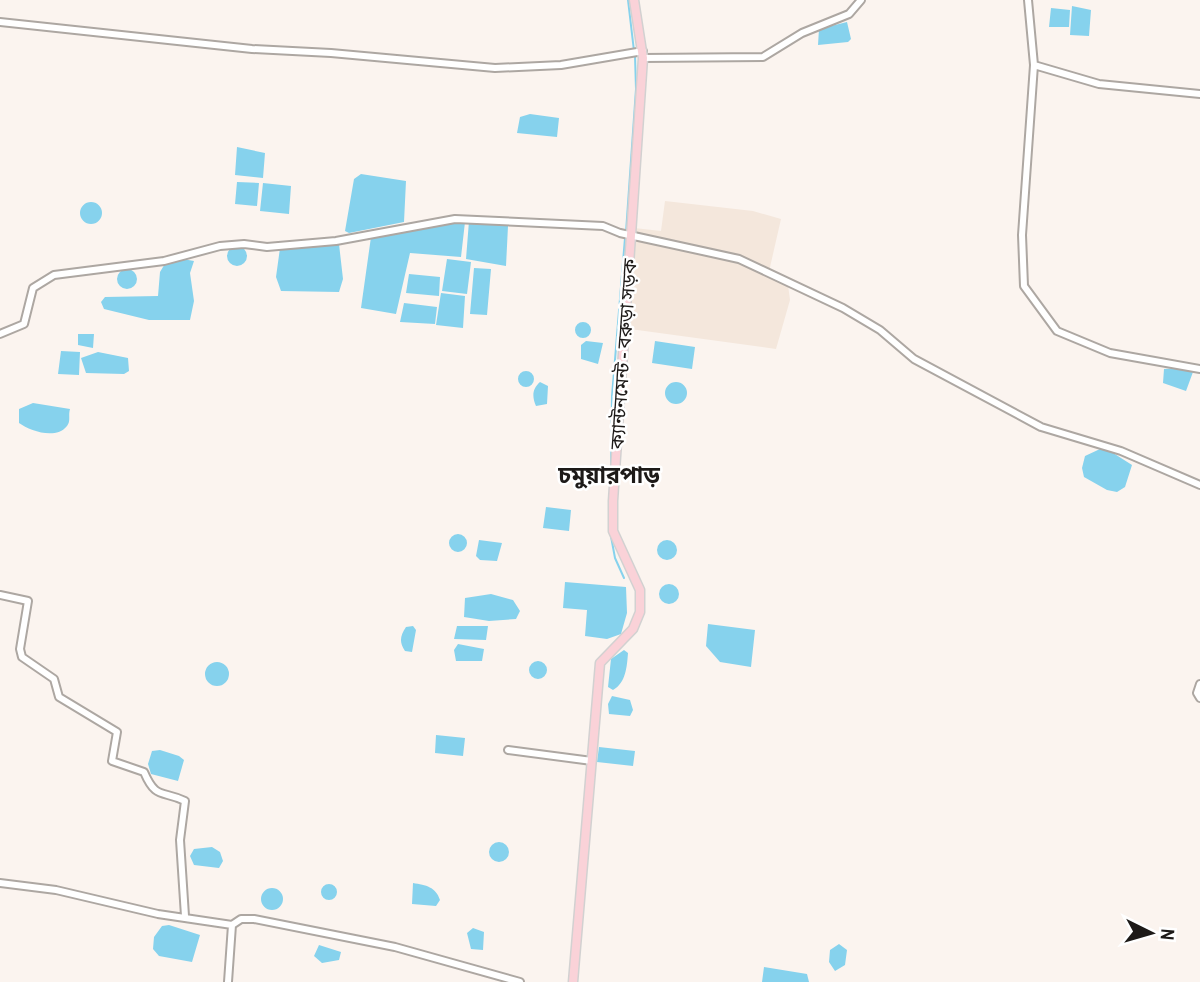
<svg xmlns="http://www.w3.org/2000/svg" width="1200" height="982" font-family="'Archivo Narrow','Noto Sans Bengali',sans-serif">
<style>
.built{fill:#f4e7dc}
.water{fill:#86d2ed}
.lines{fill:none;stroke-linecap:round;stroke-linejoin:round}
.stream{stroke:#86d2ed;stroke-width:2}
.minor-casing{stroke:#ada7a2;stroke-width:10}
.major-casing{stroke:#d2d1d1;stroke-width:11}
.minor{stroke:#fff;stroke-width:6}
.major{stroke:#fad2d8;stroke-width:8}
.labels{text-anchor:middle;stroke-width:5;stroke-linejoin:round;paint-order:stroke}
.street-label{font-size:19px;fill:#1d1a18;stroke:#fff}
.quarter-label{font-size:23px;font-weight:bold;fill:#1d1a18;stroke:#fff}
</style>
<rect width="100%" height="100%" fill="#fbf4ef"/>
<!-- built -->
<path class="built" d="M665 201 753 211 781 219 768 276 788 285 790 300 776 349 630 329 634 228 661 231Z"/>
<!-- water -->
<path class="water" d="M1072 6 1091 10 1089 36 1070 35Z
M1051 8 1070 10 1069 27H1049Z
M847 22 851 39 848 42 818 45 819 29Z
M530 114 559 118 557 137 517 133 520 117Z
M237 147 265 153 263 178 235 175Z
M361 174 406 181 404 222 349 233 345 231 354 179Z
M237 182 259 183 257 206 235 204Z
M263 183 291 186 289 214 260 211Z
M80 213a11 11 0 1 1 22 0a11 11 0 1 1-22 0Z
M469 221 508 226 506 266 466 259Z
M465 222 461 257 410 253 396 314 361 308 371 237 407 228Z
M336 243 339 244 343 279 339 292 281 291 276 277 280 248Z
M227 256a10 10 0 1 1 20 0a10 10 0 1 1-20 0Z
M177 258 194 261 190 273 194 301 190 320H149L104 309 101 302 105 297 158 296 160 272 166 262Z
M447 259 471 262 467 294 442 291Z
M474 268 491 269 487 315 470 314Z
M117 279a10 10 0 1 1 20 0a10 10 0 1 1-20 0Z
M409 274 440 277 439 296 406 293Z
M441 293 465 296 463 328 436 325Z
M404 303 437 307 435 324 400 322Z
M575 330a8 8 0 1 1 16 0a8 8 0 1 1-16 0Z
M78 334H94L93 348 78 345Z
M586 341 603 343 598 364 581 359V345Z
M655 341 695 347 692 369 652 363Z
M61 351 80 352 79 375 58 374Z
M98 352 128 358 129 371 124 374 86 373 81 358Z
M1179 368 1193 372 1186 391 1163 383 1164 369Z
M518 379a8 8 0 1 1 16 0a8 8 0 1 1-16 0Z
M540 382 548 386 547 404 536 406C532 397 532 389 540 382Z
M665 393a11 11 0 1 1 22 0a11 11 0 1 1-22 0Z
M33 403 70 409C68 416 71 421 67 426 56 440 30 431 19 423V409Z
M1100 449 1110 451 1132 465 1125 487 1117 492 1107 490 1084 477 1082 468 1085 456Z
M546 507 571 510 569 531 543 528Z
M449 543a9 9 0 1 1 18 0a9 9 0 1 1-18 0Z
M479 540 502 543 497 561 480 560 476 556Z
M657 550a10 10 0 1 1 20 0a10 10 0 1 1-20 0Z
M565 582 626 587 627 613 621 634 607 639 585 636 587 610 563 608Z
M659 594a10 10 0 1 1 20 0a10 10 0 1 1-20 0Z
M491 594 513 600 520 611 516 619 489 621 464 617 465 598Z
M708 624 755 630 751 667 720 662 706 646Z
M413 626 416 630 412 652 405 651C399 642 400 636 406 627Z
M457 626H488L486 640 454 639Z
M458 644 484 649 482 661H456L454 650Z
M624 650 628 653C627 666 626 683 613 690L608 687 611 659Z
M529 670a9 9 0 1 1 18 0a9 9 0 1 1-18 0Z
M205 674a12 12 0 1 1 24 0a12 12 0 1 1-24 0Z
M612 696 630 700 633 710 630 716 609 714 608 704Z
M436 735 465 738 463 756 435 753Z
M599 747 635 751 633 766 597 762Z
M160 750 179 756 184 760 178 781 151 774 148 764 152 751Z
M489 852a10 10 0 1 1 20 0a10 10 0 1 1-20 0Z
M212 847 220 852 223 861 219 868 194 865 190 856 194 849Z
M413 883C426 885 436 887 440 900L436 906 412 904Z
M321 892a8 8 0 1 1 16 0a8 8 0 1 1-16 0Z
M261 899a11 11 0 1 1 22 0a11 11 0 1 1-22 0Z
M169 925 200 935 192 962 159 956 153 949 154 937 162 926Z
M473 928 484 932 483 950 471 949 467 933Z
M839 944 847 950 845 965 835 971 829 962 830 950Z
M319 945 341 952 339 960 322 963 314 956Z
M764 967 807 974 809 982H762Z"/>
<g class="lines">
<!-- stream -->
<path class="stream" d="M628 0 634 51
M626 232 636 89 635 56
M611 473 612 396 625 238
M610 531 615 558 624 578"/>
<!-- minor casing -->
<g class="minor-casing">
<path id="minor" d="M1028 0 1034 65 1022 235 1024 286 1057 331 1110 353 1200 369
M0 22 252 49 331 53 495 68 561 65 643 51
M643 58 763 57 802 33 849 14 861 0
M1034 65 1099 84 1200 94
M0 334 24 324 33 288 54 275 164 261 220 246 244 244 267 247 336 241 455 219 603 226 620 233 739 259 843 308 880 330 914 359 1041 427 1121 451 1200 485
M0 595 28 601 20 649 22 657 54 679 59 697 117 732 112 761 144 772C156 800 162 790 185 801L180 840 185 916
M1200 684 1197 693 1200 698
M508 750 592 761
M0 883 56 890 158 914 232 925 241 919H254L395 947 520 982
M228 982 232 925"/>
</g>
<!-- major casing -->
<g class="major-casing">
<path id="major" d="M573 982 600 663 633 629 640 612V590L613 531V501L643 58 634 0"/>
</g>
<!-- minor -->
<use href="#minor" class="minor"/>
<!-- major -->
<use href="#major" class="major"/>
</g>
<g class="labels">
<!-- street labels -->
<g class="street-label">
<text transform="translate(623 354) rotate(-86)" y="7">ক্যান্টনমেন্ট - বরুড়া সড়ক</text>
</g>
<!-- quarter labels -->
<g class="quarter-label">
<text x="609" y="483">চমুয়ারপাড়</text>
</g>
</g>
<!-- north arrow -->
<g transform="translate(1151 933) rotate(95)" stroke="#ffffff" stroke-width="5" paint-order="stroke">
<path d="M0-5L12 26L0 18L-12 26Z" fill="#1d1a18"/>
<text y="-10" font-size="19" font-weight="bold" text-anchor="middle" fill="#1d1a18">N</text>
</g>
</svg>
